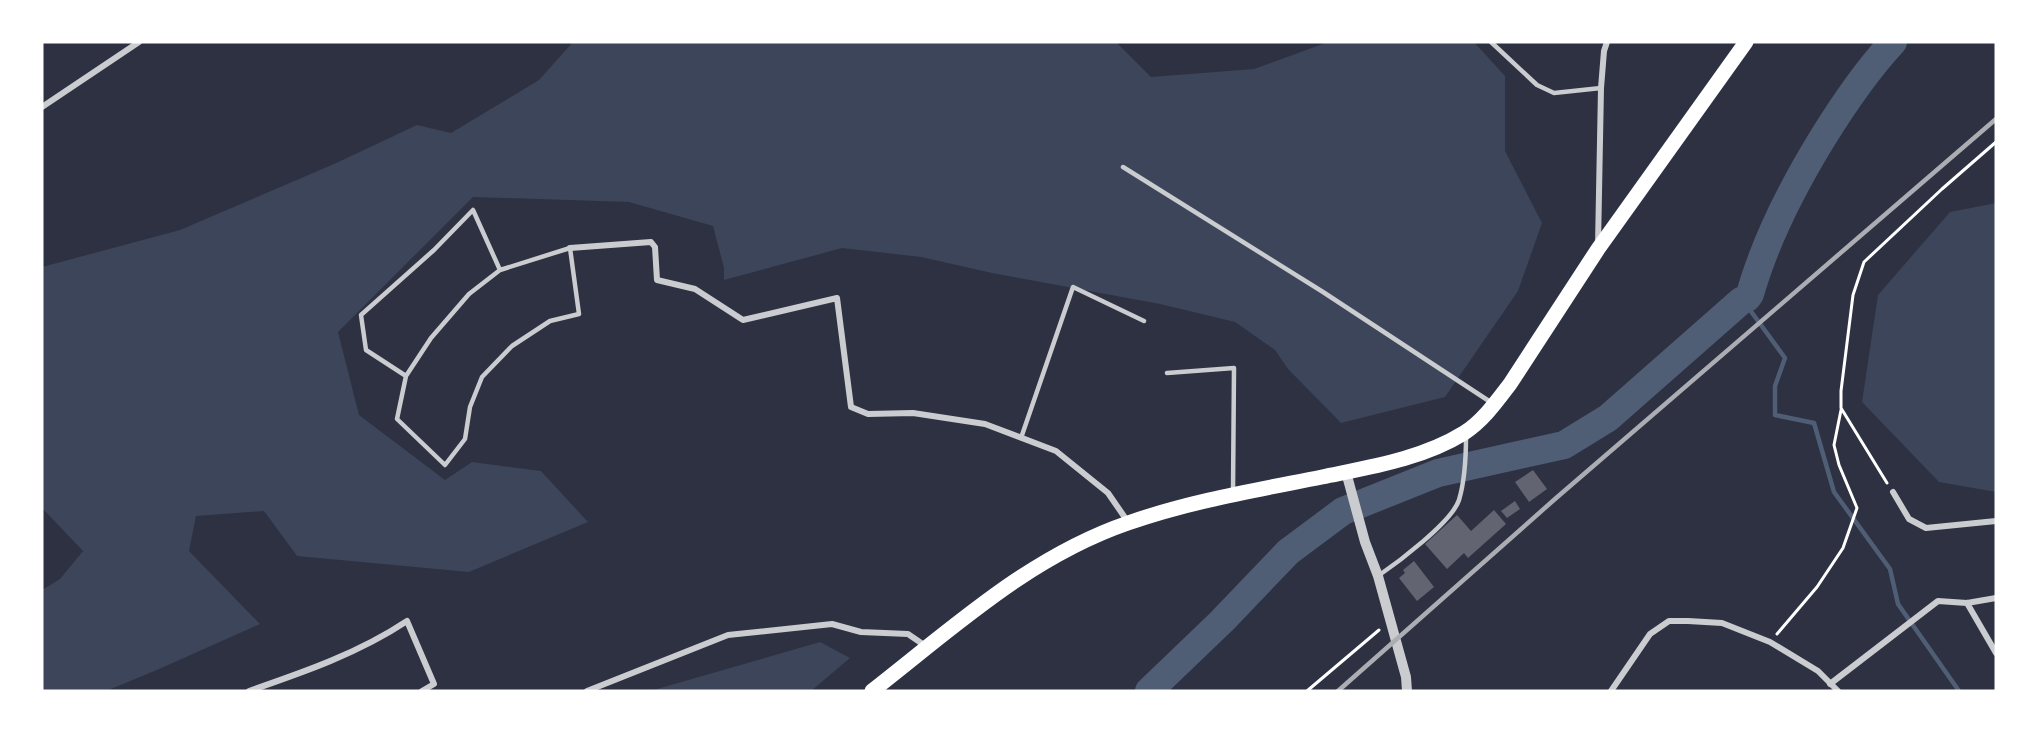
<svg xmlns="http://www.w3.org/2000/svg" width="2038" height="733" font-family="'PT Sans Narrow',sans-serif">
<style>
.green{fill:#3c4559}
.lines{fill:none;stroke-linecap:round;stroke-linejoin:round}
.stream{stroke:#4f5d75;stroke-width:4.5}
.river{stroke:#4f5d75;stroke-width:28}
.building{fill:#626471}
.path{stroke:#fff;stroke-width:3}
.service{stroke:#caccd0;stroke-width:4.5}
.minor{stroke:#caccd0;stroke-width:6}
.tertiary{stroke:#caccd0;stroke-width:10}
.primary{stroke:#fff;stroke-width:15}
.rail{stroke:#abadb3;stroke-width:4.5}
</style>
<rect width="100%" height="100%" fill="#2d3142"/>
<!-- green -->
<path class="green" d="M573 42H1116L1151 77 1254 69 1328 42H1474L1505 76V151L1542 223 1518 291 1445 397 1341 423 1288 369 1275 350 1235 322 1160 304 992 273 921 257 842 248 724 280V268L713 226 629 202 473 197 338 332 359 415 445 480 472 462 541 471 588 522 469 572 297 556 264 511 196 516 189 551 260 624 157 670 106 691H42V590L60 579 83 551 42 508V267L180 230 334 164 417 125 451 133 539 80Z
M1996 203V492L1939 482 1862 402 1878 295 1950 212Z
M820 642 850 658 811 691H650Z"/>
<g class="lines">
<!-- stream -->
<path class="stream" d="M1747 298 1750 310 1785 358 1775 386V415L1814 423 1834 492 1890 569 1898 604 1959 691"/>
<!-- river -->
<path class="river" d="M1149 691 1222 621 1288 552 1343 511 1438 473 1564 445 1608 418 1741 301 1747 298 1750 294C1766 238 1792 188 1822 139 1843 105 1866 71 1893 42"/>
</g>
<!-- building -->
<path class="building" d="M1533 470 1547 489 1529 502 1515 482Z
M1515 501 1520 509 1507 518 1501 511Z
M1494 510 1506 524 1468 558 1464 553 1447 569 1425 544 1457 515 1471 531Z
M1414 561 1434 587 1417 601 1399 578 1405 573 1403 570Z"/>
<g class="lines">
<!-- path -->
<path class="path" d="M1887 483 1841 408V391L1853 295 1864 262 1942 189 1996 142
M1777 634 1817 587 1843 548 1857 508 1839 465 1834 445 1841 410
M1307 691 1379 630"/>
<!-- service -->
<path class="service" d="M1491 42 1537 85 1554 93 1601 88
M1123 167 1323 292 1492 403
M1167 373 1234 368 1233 492
M406 376 431 338 469 294 500 270 570 248 579 314 550 321 512 346 482 377 470 407 465 439 445 465 397 419 406 376 366 350 361 315 434 250 473 210 500 270
M1021 438 1073 287 1144 321
M1378 576C1397 563 1452 522 1459 500 1465 480 1466 457 1466 436"/>
<!-- minor -->
<path class="minor" d="M42 107 139 42
M1598 245 1601 88 1604 51 1607 42
M570 248 651 242 655 247 657 280 695 289 743 320 837 298 851 407 868 414 913 413 985 424 1056 451 1108 493 1128 522
M1893 492 1909 519 1926 528 1996 521
M1967 603 1996 653
M1830 684 1938 601 1967 603 1996 598
M249 691C304 672 359 653 407 621L434 684 422 691
M587 691 728 635 832 624 861 632 908 634 927 647
M1611 691 1650 634 1669 621H1688L1722 623 1770 642 1818 671 1838 691"/>
<!-- tertiary -->
<path class="tertiary" d="M1346 472 1365 542 1378 576 1406 677 1407 691"/>
<!-- primary -->
<path class="primary" d="M872 691C953 628 1029 557 1128 523 1191 501 1257 490 1322 477 1370 467 1422 459 1464 433 1483 421 1497 401 1510 384L1598 249 1746 42"/>
<!-- rail -->
<path class="rail" d="M1338 691 1555 499 1996 119"/>
</g>
<!-- border -->
<rect width="2038" height="733" fill="none" stroke="#ffffff" stroke-width="87"/>
</svg>
